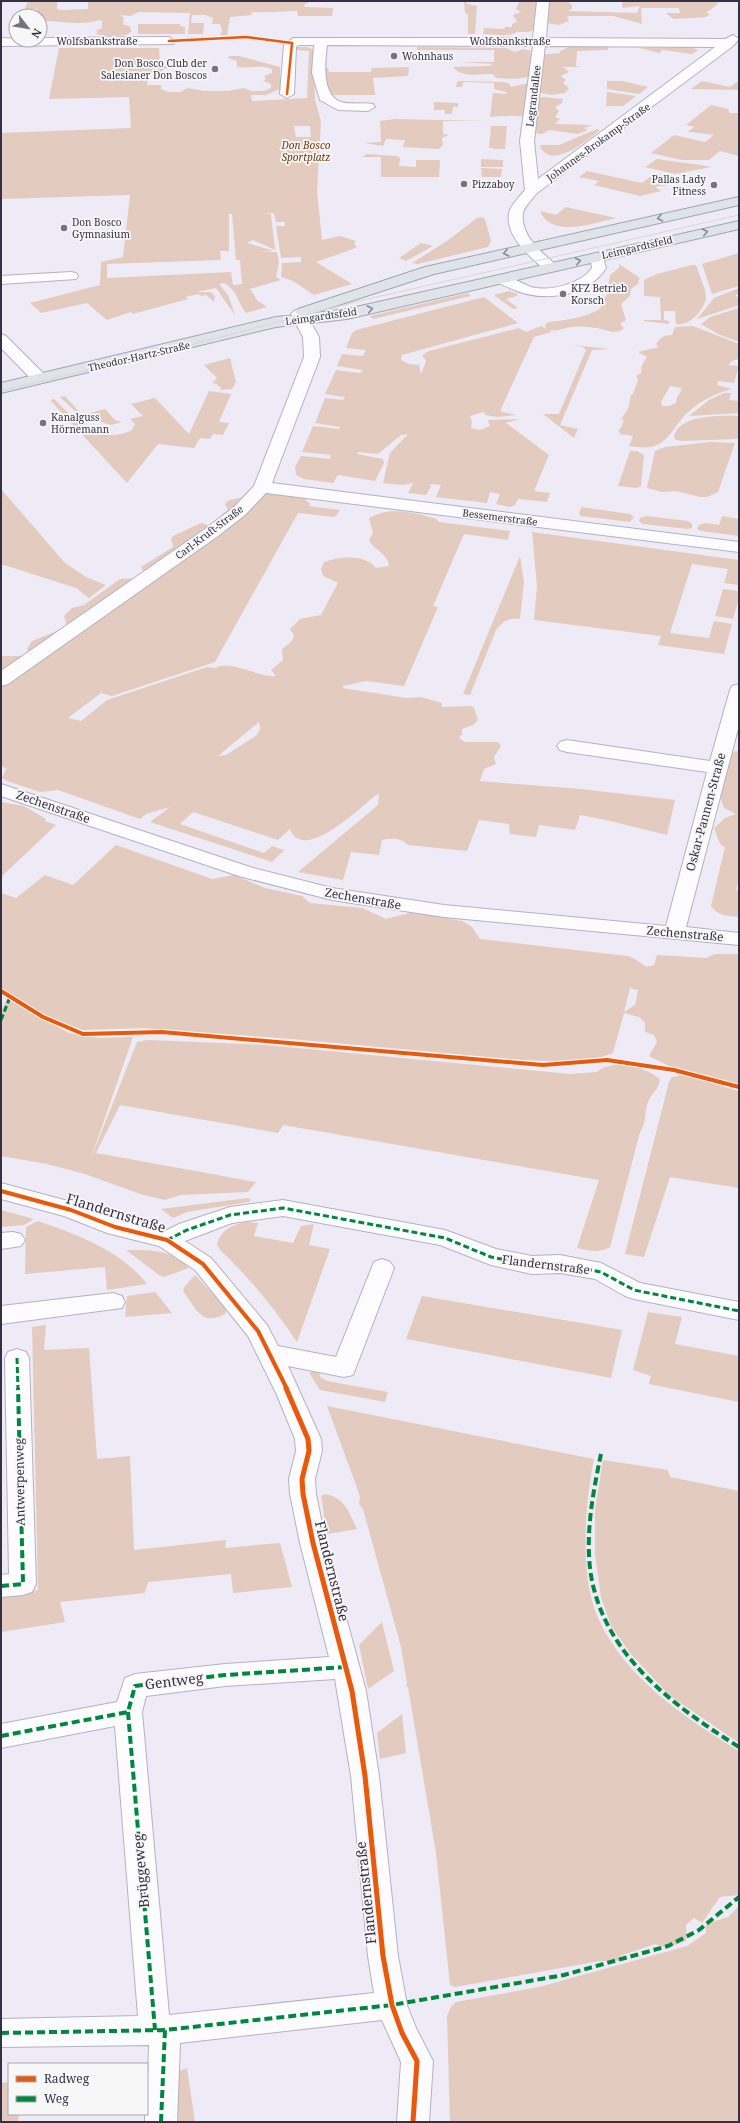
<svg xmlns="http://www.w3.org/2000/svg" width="740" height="2123" font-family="'Noto Serif',serif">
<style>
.green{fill:#e3cbbf;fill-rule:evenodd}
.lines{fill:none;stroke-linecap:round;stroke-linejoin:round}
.minor-casing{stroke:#b5b1bf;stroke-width:2}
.major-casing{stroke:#9fa6b3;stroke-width:2}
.minor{fill:#fcfcfe;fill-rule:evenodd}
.major{fill:#e0e4e9;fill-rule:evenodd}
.tram{stroke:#d7d6da;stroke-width:1}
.quiet-far1{stroke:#00873e;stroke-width:3;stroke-dasharray:6 3;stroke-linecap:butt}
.quiet{stroke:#00873e;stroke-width:4;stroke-dasharray:8 4;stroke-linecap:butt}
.cycleway-far2-casing{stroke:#f7f7f7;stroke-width:4}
.cycleway-far1-casing{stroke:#f7f7f7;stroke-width:6}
.cycleway-casing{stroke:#f7f7f7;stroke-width:8}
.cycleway-far2{stroke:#e8590c;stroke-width:2.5}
.cycleway-far1{stroke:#e8590c;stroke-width:4}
.cycleway{stroke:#e8590c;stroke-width:5}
.oneway{stroke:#8b8a97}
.poi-dot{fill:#767183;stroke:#f7f7f7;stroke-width:1.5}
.labels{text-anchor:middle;stroke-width:3.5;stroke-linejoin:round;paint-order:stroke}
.far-street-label{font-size:10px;fill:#363045;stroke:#f7f7f7}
.far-poi-label{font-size:10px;fill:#363045;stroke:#f7f7f7;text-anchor:start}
.far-park-label{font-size:10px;font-style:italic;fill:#6b3804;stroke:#f7f7f7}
.street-label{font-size:12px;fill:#363045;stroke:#f7f7f7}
.near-street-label{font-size:14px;fill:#363045;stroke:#f7f7f7}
</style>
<rect width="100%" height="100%" fill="#eeebf7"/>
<!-- green -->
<path class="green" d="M28 1H60L57 3V9L61 10 88 9V1H319L309 2 304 5 305 7 333 8 332 16H298L297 11C281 11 266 13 251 12L252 15 230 17 227 35H220L222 31 220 24H212L213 18 205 15H192L191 23H204L203 34H188L190 13 139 12 130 16 120 15 125 19 122 20 124 22 123 24 131 27 130 29 132 31 126 35 115 36H102L95 33 99 32 95 31 102 28V21L99 20C83 26 63 21 45 21L43 26H40V16H35L37 9H25Z
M464 1H466L467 4 477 6 475 34H468V14L465 13Z
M516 1H569L568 2 572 5V9L567 11 637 13 640 6 622 8V1H710L719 3 706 13 710 14 706 17 673 19 666 13H680L679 8H641L642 24 613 16H569L567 17 569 21 559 25 547 23 543 18 532 19 537 22 539 28 528 32H519L518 31C511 38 493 34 483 34L484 28 504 29 505 27H512V24L517 22 513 15 521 12 516 9 519 2Z
M138 24H180V26L185 27V34H138Z
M295 47H307L314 50 315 100 321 121 317 191 322 240 340 236 356 241 354 243 357 247 353 249 316 262 352 284 314 295 293 281 281 277 282 263 301 262V257L281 258 276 226H285V222H276L274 213H264L271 214 275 250 253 240 247 243 274 251 257 252H277L279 263 276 277 281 280 250 289 257 300 267 307 246 313C236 299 239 293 224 283L219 284 228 295 235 315 216 288 196 292H211L215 296 214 302 206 295 201 296 198 294 186 297 188 299 133 314 131 312 107 320 87 303 41 313 30 303 100 285 101 262 123 257 130 195 1 199V133L131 128 129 97 49 99 59 48H159L160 63C173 68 183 61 199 64V67C186 69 176 65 163 69L162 73H149L147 85H161V89L168 92H180L188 88 204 91H228L244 88 251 91H264L271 88V84L263 81 266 79 264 76 272 73V69C259 64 249 69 237 67V61L228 58 229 56H239L280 67V89L266 95H251L252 101 307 98 309 51 295 50ZM294 126H310L311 137H296ZM229 214H232L236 260H240L242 284 233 285 231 272 107 278V264L221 260 220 251H229Z
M417 47 506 48 515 52 523 49 531 51 530 54 540 55 560 53V51L569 47H608V50L577 51 576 66 581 67H563L569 72 561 76 566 80 563 83 569 88 565 93 551 95 536 92 527 101 528 106 538 108V105L531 103 542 97 563 99 562 103 555 107 559 111 555 117 560 119 555 124 592 125 584 128 588 130 578 134 549 130C537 139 537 131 524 125L530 123V119C521 114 502 116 490 117L493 93 506 94 507 92 494 89V83L463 82 462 87H456L457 82 460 81 505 82 510 84V87L537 81 535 76 543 74 541 71 543 68V65L539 63 537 64 540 68C531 81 511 79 496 78L493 74C480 74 461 78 453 67L489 66 493 64 460 62H494V50H417Z
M691 47 698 50 692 54 663 50 659 53 639 48Z
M409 67 408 76 373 78 375 95H331L324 68H328L329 72H371L372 68Z
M739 80V90L691 89 702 81 730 87Z
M607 81H622L648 87 639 94 607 89Z
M607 92 636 96 623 106H606Z
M434 102 458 103V107H453L452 114H445V110H434Z
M711 105 728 109 730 113H739V156L720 151 709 160H682L651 153 674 135 705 142 714 135 690 132 688 131 695 127 686 125Z
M395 119 490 121H443V134L449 135 442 138 443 145 439 149 403 147 405 140 386 139 383 146 364 143 381 142 380 121Z
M491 126H507L505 149H493V148H489Z
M597 129 600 130 599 131C587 140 553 170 540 147V145H559Z
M367 154 396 156 400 158 399 166 416 167V160H440L439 177H381V157H362Z
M481 159 503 160V167H481Z
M657 159C675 162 693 163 711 167L675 174 645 167Z
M481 168 502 169 501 177H482Z
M587 171 642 183 654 174 662 175 659 178 668 185 655 187 661 191 640 196 594 185 599 181 579 177Z
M566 207 616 218C595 223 551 239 540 211L556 215Z
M481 217 485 219 491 241 488 247 418 264 412 263 447 241 477 218Z
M421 243 433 246 406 261 399 258Z
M739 253V286L712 294 702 264Z
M619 264 640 278 638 281 639 283 631 289 630 296 621 304 626 320 620 324 624 328C617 336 605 329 596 328 589 327 578 326 571 327 562 328 558 332 549 330L551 332 534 337 500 411 516 415 497 417 486 415 484 412 470 416 472 422 471 428 480 430 490 426 488 420 520 419 506 423 549 455 534 491 550 493 547 502 518 499 515 505 510 507 496 504 500 494 490 492 487 503 436 497 441 485 430 484 431 487 426 495 408 493 413 483 402 485 383 483 390 453 408 434 401 435 378 454 358 452 357 454 383 459 384 463 375 481 338 475 333 483 304 479 296 475 295 467 301 456 330 459 331 455 302 452 313 426 339 429 340 427 315 423 325 398 343 400 345 397 325 394 336 370 360 373 363 370 337 366 342 354 363 356 366 350 346 348 352 333 356 330 484 297 518 323 402 355 401 360 409 364 419 365 421 374 426 361 422 355 429 351 519 328 526 332 541 326 546 329 545 325 548 322C566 320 586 318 601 308L599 303 607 295 605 288 609 283 610 275 619 268Z
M692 265H696L705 290 706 299C702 312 690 326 676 324L675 311H664V320L669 321V324L644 321V320H661L660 297 644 296V280L657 274Z
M739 288V294L735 295 739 298V305L697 319 714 298Z
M509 291 518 294 517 296 506 299 518 308 513 309 494 295Z
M468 293 471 296 373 319 370 316Z
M739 308V342L718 334 701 324 710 317Z
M693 326 739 344V359L732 361 728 365 739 366 734 383 718 381 717 385 732 389C713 394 698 402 684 416 676 425 668 441 657 445 648 449 639 447 629 446L633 436 619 434 620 432 618 430 621 428 624 420 621 419 628 409 631 395 633 394 638 380 636 376 641 373 642 365 647 357 638 352 659 347 656 344C660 338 664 335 672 335L675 327ZM670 386 681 388V391L677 397 676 403 669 406H662L661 402Z
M571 345 610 349 592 350 560 425 578 429 574 438 543 414H559L586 350 583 347Z
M230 358 236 382 232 389 220 390 221 387 217 386 218 384 212 383 217 378 204 365Z
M209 391 231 394 219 422 229 423 223 435 213 434 210 439 200 438 194 448 158 444 127 483 50 400 54 399C75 420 100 446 132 430L135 424 130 419 143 416 131 404 155 398 189 434Z
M724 393H731L729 400 739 401V413L689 416 709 400Z
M65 396 82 415 105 409 115 420 122 422 111 425 87 418 78 414 60 397Z
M739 416V437L737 439 681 441 676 440 674 437C677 415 721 415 739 416Z
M710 442 735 443 718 492 707 497H700L676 491 662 492 647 488 655 451 665 447Z
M630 451H637L644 455 641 486 636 488 618 486Z
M1 489 65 563 86 577 106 585 89 598 76 588 1 564Z
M268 493C282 497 300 491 310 504L309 506 340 510 335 517 298 513 215 662 112 696 101 693 68 718 81 721 107 700 207 667 216 668C230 659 259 678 276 676L271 670 283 660 282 649 292 641 294 635 290 629 300 619 321 615 338 583 323 576 321 569 324 562C339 557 364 553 376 568L389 566C387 552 374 551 369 540L373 533 369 518C390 506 415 512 436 519L439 522 510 531 508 540 464 534 433 606 438 607 404 686 366 681 343 686V688L406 698 421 697 442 703V707L471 706 474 708 478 720 473 725 462 729V734L459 738 465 742H498L501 746 494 757 496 764 484 769 480 781 581 789 675 800 667 835 606 820 580 815 575 830 539 825 536 837 510 834 509 824 479 820 467 851 408 845C401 838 391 838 382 840L379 855 351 852 343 880 298 872 378 805 379 793C363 804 304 865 290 829L278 840 193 812 180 824 264 853 272 846 284 850 272 862 150 822 170 807 146 814 140 819 58 790 40 792 7 781 2 778 6 769 1 765V656H22L29 653 27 649 32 641 67 627 64 616 72 608 84 605 120 579 144 578 146 575 141 567 173 547 171 539 173 536 201 523 211 526 221 519 222 514 228 510 225 504 229 500ZM259 722 260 729 257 735 226 755 218 756Z
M581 507 630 514 634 517 630 522 581 516 579 514Z
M646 516 688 521 692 524V528L687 529 643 524 639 521 640 518Z
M722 516 739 519V536L701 531 697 529 699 525 705 523 719 525Z
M532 532 739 560V585L724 583 728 569 692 564 670 633 709 638 714 621 732 624 724 654 658 645 661 636 534 620 537 586Z
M520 556 524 582 520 619C508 618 503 621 496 630L470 695 463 694Z
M723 589 739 591V598L733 619 715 616Z
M739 751V879L736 890 739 891V917C729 916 717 916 711 906L725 847 720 844 714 828 725 818 736 814 724 808 715 784 730 752Z
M1 802 24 806 46 819 45 821 56 825 1 877Z
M116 845 212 879 234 875 265 888 302 896 310 903 362 908 386 919 413 912 462 921 472 927 480 939 627 956 633 958 647 967 654 965 657 955 706 958 715 954H739V1084L721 1086 739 1091V1188L670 1177 644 1257 625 1254 669 1082 672 1077 679 1076 673 1068 649 1056 657 1042 654 1035 645 1032V1023L639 1017 624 1013 613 1053C586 1064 551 1061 522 1060L292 1039 143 1028 82 1030 39 1013 30 1005 1 989V893L16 898 45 875 73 885ZM630 988 638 990 635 1005 624 1012Z
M7 999 69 1033 99 1038 133 1037 90 1161 137 1042 148 1040 265 1045 570 1074 597 1072C611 1058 647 1067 660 1079 659 1089 654 1091 650 1098 643 1109 648 1121 640 1132L610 1247C599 1254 589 1250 577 1248L599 1180 283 1125 278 1133 120 1105 96 1153 256 1182 248 1192 180 1195 165 1200 140 1194 85 1174 47 1164 1 1156V1010Z
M248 1198 251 1200 249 1202 187 1212 173 1218 161 1209Z
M1 1210 34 1219 24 1225 1 1227Z
M38 1221C76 1234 122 1251 147 1284L107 1290 105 1267 25 1274 26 1227Z
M246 1222 258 1223 254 1236 293 1243 301 1226 314 1224 309 1245 330 1249 297 1342C274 1308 250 1278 220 1250L217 1244C222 1229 232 1225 246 1222Z
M126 1250C151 1250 171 1249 189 1268L164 1277 159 1275Z
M195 1275 223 1305 226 1311 225 1314C201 1327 196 1308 183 1291L185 1286Z
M155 1292 172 1313 125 1317 127 1296Z
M422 1296 622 1330 611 1378 406 1339Z
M648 1312 682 1317 675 1344 739 1356V1402L649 1384 651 1376 633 1370Z
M46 1325 44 1350 89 1348 97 1459 130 1456 134 1550 226 1540 225 1548 280 1543 292 1587 233 1593 231 1574 148 1582 145 1593 60 1602 65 1622 1 1632V1594L38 1590 32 1327Z
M319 1369 320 1377 327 1381 388 1392 385 1402 320 1390 309 1373Z
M327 1406 594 1459C585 1504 579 1575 598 1618 625 1678 685 1718 739 1751V1895L720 1897 702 1923 694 1918 686 1925V1941L666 1948 655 1944 620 1956 618 1961H600L455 1987 450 1985 436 1853 408 1687 406 1686 407 1683 401 1647 363 1509 359 1504 360 1497 356 1485Z
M603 1460 668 1470 670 1477 739 1491V1743L669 1695 630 1653 611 1626 601 1597 595 1554V1510Z
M325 1494C345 1498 349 1512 357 1529L327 1534 321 1496Z
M382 1622 394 1671 368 1689 359 1645Z
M402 1714 406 1753 380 1759 377 1733Z
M739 1906V2122H450L447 2016 451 2007 456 2002 539 1987 687 1946 706 1933V1924L728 1917Z
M187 2068 195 2122H169V2075Z
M9 2082V2114H19L18 2122H1V2083Z"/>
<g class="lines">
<!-- minor casing -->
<g class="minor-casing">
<path id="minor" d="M537 1H549L546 38 725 39 733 35 739 39 733 46 537 193C533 198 524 207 523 213 520 235 541 252 555 264L557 267 555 270H545C530 257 505 236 509 213 510 206 520 196 525 190L520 141 533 46 327 45C325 61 321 95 341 102 351 105 363 102 373 104L375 107 368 111 338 110 320 100 312 73 314 45H299L296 47 294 94 287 98 280 94 284 45 293 38H533ZM545 46 715 47 538 179 534 141Z
M169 37 175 41 173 44 1 46V38L40 40V38Z
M597 253 602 254 606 268C587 298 541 303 510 288 505 286 498 284 495 279L497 276 502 275C512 277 521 283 531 287 549 292 581 284 592 268L590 257 592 254Z
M71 272 76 273 78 276 76 279 1 284V276Z
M299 309 304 311 319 337 320 357 272 483 739 542V552L266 493 245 515 218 536 8 684 1 686V671L205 529 233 508 254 486 304 357 303 337 291 314 294 311Z
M1 334 6 336 46 376 48 379 46 382H34L1 348Z
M739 684V725L686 927 739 933V945L444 917 332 900 239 876 1 796V784L253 868 332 888 444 905 666 926 707 772 567 752 560 750 557 746 560 742 567 740 710 761 730 690 732 686Z
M1 1183 79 1204 121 1220 165 1231 179 1224 230 1207 283 1200 445 1230 496 1249 532 1256 560 1255 601 1263 640 1283 739 1302V1320L634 1299 625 1296 595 1279 560 1273 532 1274 491 1265 440 1245 283 1216 232 1223 185 1241 211 1258 267 1325 278 1346 336 1357 374 1262 382 1259 390 1262 394 1268 353 1375 344 1377 288 1366 321 1439 322 1451 315 1479 316 1494 326 1543 366 1691 379 1776 398 1956 407 2005 416 2028 433 2061 429 2122H397L401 2062 382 2020 180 2043 177 2122H145V2114H147L149 2045 1 2047V2019L138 2016 115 1726 1 1748V1724L117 1702 125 1678 135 1674 225 1664 329 1657 300 1543 290 1494 289 1479 296 1451 295 1439 277 1395 248 1336 195 1270 159 1246 107 1233 64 1216 1 1199ZM335 1679 351 1776 368 1956 374 1993 169 2015 142 1712 146 1696 225 1686Z
M13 1232 21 1234 25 1240 21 1246 1 1249V1233Z
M113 1293 122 1296 125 1302 122 1308 1 1324V1306Z
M17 1349 26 1352 29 1358 36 1584 32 1592 23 1595 1 1597V1575L9 1574 5 1358 8 1352Z"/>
</g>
<!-- major casing -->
<g class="major-casing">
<path id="major" d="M739 197V205L434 274 314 313 347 309 739 221V229L347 319 276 327 1 393V383L276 317 298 315 295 312 298 309 425 267Z"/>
</g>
<!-- minor -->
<use href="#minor" class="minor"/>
<!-- major -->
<use href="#major" class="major"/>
<!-- tram -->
<path class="tram" d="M1 391 155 354 363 300 739 215"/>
<!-- quiet-far1 -->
<path class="quiet-far1" d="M1 1020 10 997
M167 1240 187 1230 230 1215 283 1208 445 1238 491 1257 532 1265 560 1264 601 1272 634 1290 739 1311
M17 1358 18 1389"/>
<!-- quiet -->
<path class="quiet" d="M601 1454C592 1497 582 1549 595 1593 615 1664 680 1710 739 1747
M1 1586 23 1584 18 1388
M128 1712 155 2030
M1 1736 128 1712 135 1686 225 1675 346 1667
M1 2033 165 2030 392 2005 564 1975 668 1946 699 1930 739 1897
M161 2122 165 2030"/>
<!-- cycleway-far2 casing -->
<g class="cycleway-far2-casing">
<path id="cycleway-far2" d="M169 41 246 37 292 43 287 94"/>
</g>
<!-- cycleway-far1 casing -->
<g class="cycleway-far1-casing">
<path id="cycleway-far1" d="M1 991 43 1017 83 1034 162 1032 543 1065 607 1060 674 1070 739 1087
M1 1191 71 1210 115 1227 167 1240 203 1264 258 1331 287 1389"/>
</g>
<!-- cycleway casing -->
<g class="cycleway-casing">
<path id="cycleway" d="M286 1388 308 1439 309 1451 302 1479 303 1494 313 1543 352 1691 365 1776 383 1956 392 2005 402 2033 417 2061 413 2122"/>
</g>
<!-- cycleway-far2 -->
<use href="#cycleway-far2" class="cycleway-far2"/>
<!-- cycleway-far1 -->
<use href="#cycleway-far1" class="cycleway-far1"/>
<!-- cycleway -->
<use href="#cycleway" class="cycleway"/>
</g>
<!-- one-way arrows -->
<defs><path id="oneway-chevron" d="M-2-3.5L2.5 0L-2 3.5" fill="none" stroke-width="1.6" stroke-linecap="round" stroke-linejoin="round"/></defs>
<g class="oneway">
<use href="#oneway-chevron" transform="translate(660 218) rotate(168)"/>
<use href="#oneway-chevron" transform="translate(705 232) rotate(-12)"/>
<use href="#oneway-chevron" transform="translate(506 253) rotate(167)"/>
<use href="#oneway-chevron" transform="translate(578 261) rotate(-13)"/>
<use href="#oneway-chevron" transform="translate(370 309) rotate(-13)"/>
</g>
<!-- markers -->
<g class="poi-dot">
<circle cx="394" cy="56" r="4"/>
<circle cx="215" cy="69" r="4"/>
<circle cx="464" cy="184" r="4"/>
<circle cx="714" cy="185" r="4"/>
<circle cx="64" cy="228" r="4"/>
<circle cx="563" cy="294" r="4"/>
<circle cx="43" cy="423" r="4"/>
</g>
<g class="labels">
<!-- far-street labels -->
<g class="far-street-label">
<text x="97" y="45">Wolfsbankstraße</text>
<text x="510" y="45">Wolfsbankstraße</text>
<text transform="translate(533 96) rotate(-83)" y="4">Legrandallee</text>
<text transform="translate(598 142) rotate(-36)" y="4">Johannes-Brokamp-Straße</text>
<text transform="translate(637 247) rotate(-13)" y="4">Leimgardtsfeld</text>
<text transform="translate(321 316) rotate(-8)" y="4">Leimgardtsfeld</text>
<text transform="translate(139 356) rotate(-13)" y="4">Theodor-Hartz-Straße</text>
<text transform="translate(500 517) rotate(7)" y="4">Bessemerstraße</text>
<text transform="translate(209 532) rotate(-37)" y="4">Carl-Kruft-Straße</text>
</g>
<!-- far-poi labels -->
<g class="far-poi-label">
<text x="402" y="60">Wohnhaus</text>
<text x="207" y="67" text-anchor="end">Don Bosco Club der<tspan x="207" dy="12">Salesianer Don Boscos</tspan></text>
<text x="706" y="183" text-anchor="end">Pallas Lady<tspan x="706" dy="12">Fitness</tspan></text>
<text x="472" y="188">Pizzaboy</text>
<text x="72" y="226">Don Bosco<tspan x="72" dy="12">Gymnasium</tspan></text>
<text x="571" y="292">KFZ Betrieb<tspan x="571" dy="12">Korsch</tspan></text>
<text x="51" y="421">Kanalguss<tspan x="51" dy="12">Hörnemann</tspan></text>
</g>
<!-- far-park labels -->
<g class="far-park-label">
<text x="306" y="149">Don Bosco<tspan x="306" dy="12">Sportplatz</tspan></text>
</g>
<!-- street labels -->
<g class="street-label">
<text transform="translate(53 807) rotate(19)" y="4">Zechenstraße</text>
<text transform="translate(706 812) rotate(-75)" y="4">Oskar-Pannen-Straße</text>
<text transform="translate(363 899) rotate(10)" y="4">Zechenstraße</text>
<text transform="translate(685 934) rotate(5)" y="4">Zechenstraße</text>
<text transform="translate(546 1265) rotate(7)" y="4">Flandernstraße</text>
<text transform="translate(20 1482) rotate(-91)" y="4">Antwerpenweg</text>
</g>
<!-- near-street labels -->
<g class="near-street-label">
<text transform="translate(116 1213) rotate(17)" y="5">Flandernstraße</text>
<text transform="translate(332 1571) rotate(76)" y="5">Flandernstraße</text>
<text transform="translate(174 1681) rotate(-7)" y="5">Gentweg</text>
<text transform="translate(141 1871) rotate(-95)" y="5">Brüggeweg</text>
<text transform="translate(366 1893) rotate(-96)" y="5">Flandernstraße</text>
</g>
</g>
<!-- border -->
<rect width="740" height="2123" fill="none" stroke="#363045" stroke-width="4"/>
<!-- legend -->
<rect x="8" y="2063" width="140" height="52" fill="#f7f7f7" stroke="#aaa7b0"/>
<rect x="16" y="2076" width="20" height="6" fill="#e8590c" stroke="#aaa7b0"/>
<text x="44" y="2083" font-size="12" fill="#363045">Radweg</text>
<rect x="16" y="2096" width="20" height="6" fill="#00873e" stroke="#aaa7b0"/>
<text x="44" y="2103" font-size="12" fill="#363045">Weg</text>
<!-- north arrow -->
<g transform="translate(28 28) rotate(121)"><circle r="19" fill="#f7f7f7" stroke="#aaa7b0"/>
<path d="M0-3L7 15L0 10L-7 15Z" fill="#767183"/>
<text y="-6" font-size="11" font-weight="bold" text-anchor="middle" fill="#363045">N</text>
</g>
</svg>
